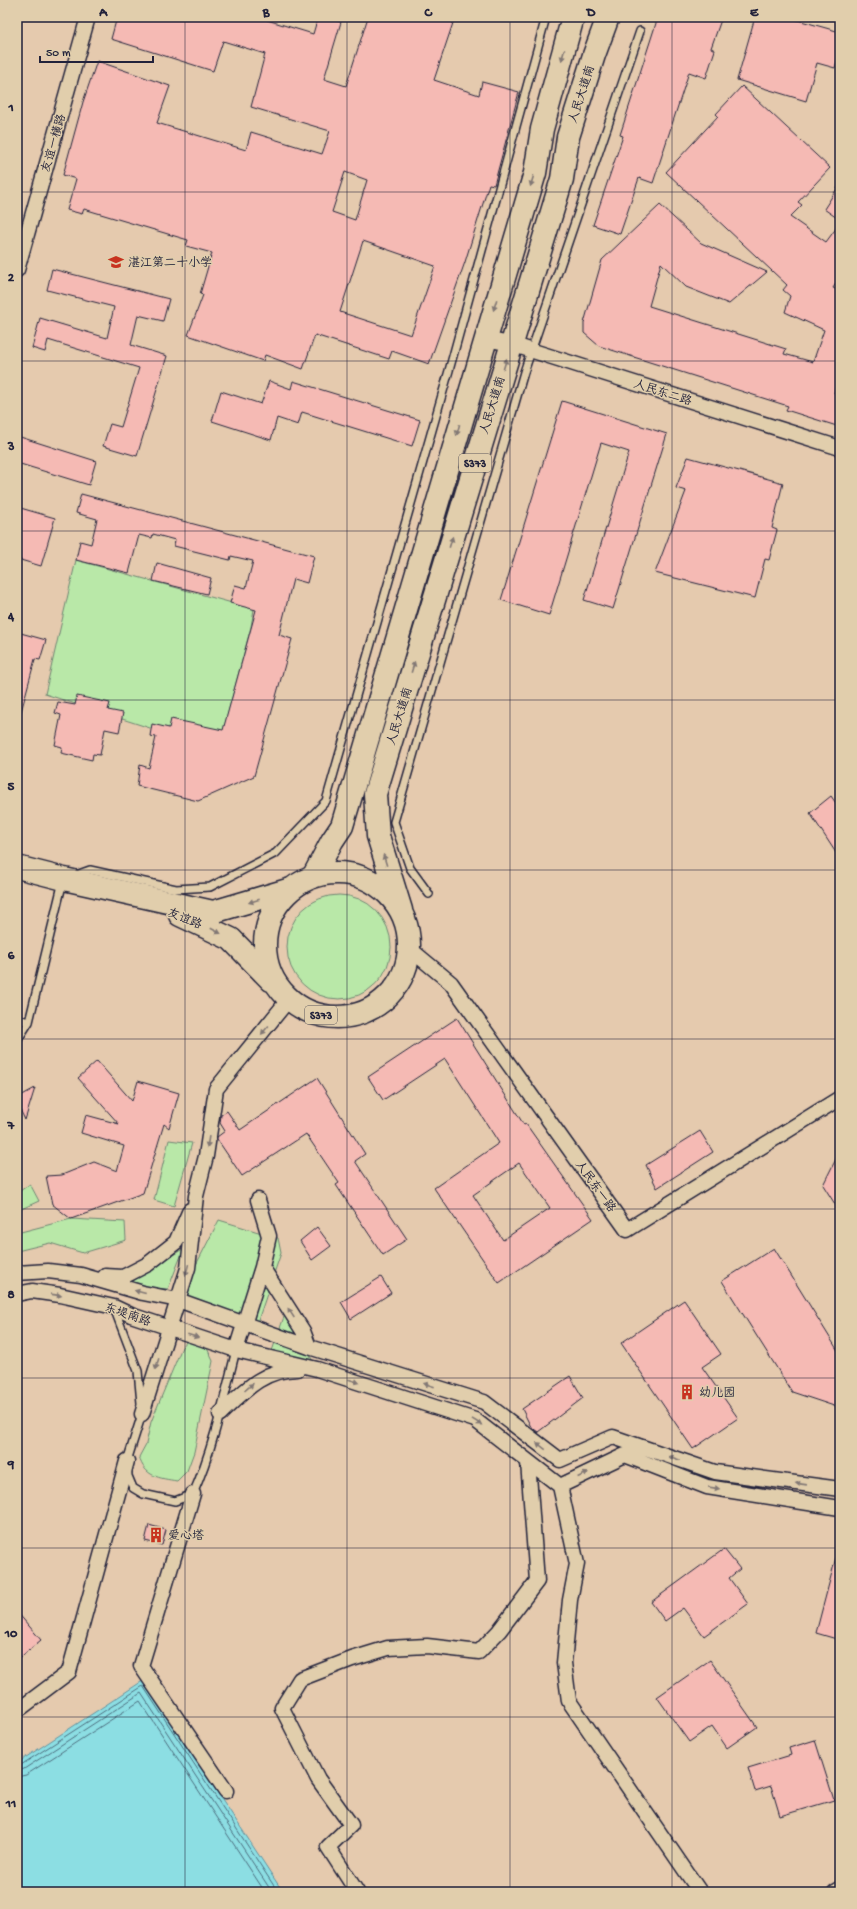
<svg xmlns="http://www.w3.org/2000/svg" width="857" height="1909" font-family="'Gochi Hand','LXGW WenKai TC',sans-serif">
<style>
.green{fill:#b9e8a8;stroke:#6e8572}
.water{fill:#8cdee3;stroke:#6293a0}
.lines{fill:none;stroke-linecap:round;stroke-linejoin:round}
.shore{stroke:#4c6d7e;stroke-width:1}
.building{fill:#f5bab4;stroke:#22223b;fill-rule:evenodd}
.service-casing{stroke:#22223b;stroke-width:10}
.minor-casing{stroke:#22223b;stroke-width:17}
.primary-casing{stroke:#22223b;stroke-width:25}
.service{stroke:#e1ceac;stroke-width:7}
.minor{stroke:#e1ceac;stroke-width:14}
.primary{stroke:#e1ceac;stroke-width:22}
.oneway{fill:#827874}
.grid{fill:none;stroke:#22223b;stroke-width:1;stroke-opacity:0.55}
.labels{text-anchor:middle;stroke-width:3;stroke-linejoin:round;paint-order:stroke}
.shield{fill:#e1ceac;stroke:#5b565d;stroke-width:1}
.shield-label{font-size:11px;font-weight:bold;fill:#22223b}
.street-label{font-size:12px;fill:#22223b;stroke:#e1ceac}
.poi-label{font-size:12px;fill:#22223b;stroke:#e1ceac;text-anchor:start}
.neatline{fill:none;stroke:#22223b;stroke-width:1.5}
.grid-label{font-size:13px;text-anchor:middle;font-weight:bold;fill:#22223b}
</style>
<rect width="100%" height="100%" fill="#e5caae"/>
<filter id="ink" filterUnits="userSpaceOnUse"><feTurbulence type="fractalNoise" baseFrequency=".025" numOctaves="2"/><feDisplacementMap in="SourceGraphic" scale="8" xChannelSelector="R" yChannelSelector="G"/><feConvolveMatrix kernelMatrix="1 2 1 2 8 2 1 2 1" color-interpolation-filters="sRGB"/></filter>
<g filter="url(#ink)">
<!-- green -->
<path class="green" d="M76 560 254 609 251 627 218 750 45 694Z
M287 947a52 52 0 1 1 104 0a52 52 0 1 1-104 0Z
M169 1140 192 1143 174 1206 154 1200Z
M30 1184 39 1201 17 1211V1193Z
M71 1219 125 1222 126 1240 83 1253 50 1243 17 1251V1233Z
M219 1220 278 1238 281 1253 253 1335 178 1300Z
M184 1248 168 1289 125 1286Z
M286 1311 317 1369 272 1351Z
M187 1341 206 1346 213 1361 194 1452 187 1471 177 1481C159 1478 145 1477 139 1457L146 1444 151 1422 182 1347Z"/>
<!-- water -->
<path class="water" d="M144 1680 283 1892H17V1763Z"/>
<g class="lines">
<!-- shore -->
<path class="shore" d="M17 1766 21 1765 143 1686 278 1892
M17 1771 24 1769 141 1693 272 1892
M17 1777 26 1775 140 1701 265 1892"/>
</g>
<!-- building -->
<path class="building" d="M117 17H267V20L313 34 318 17H326L341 22 324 79 346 86 368 17H455L434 80 479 95 482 82 519 92 494 185 489 184 465 262 429 364 392 351 389 359 315 335 303 369 265 355 263 361 188 335 203 295 200 294 212 253 186 246 188 240 84 209 82 214 67 210 76 179 63 175 83 102 97 61 170 86 157 123 246 150 251 132 322 154 330 131 251 107 265 54 223 41 213 71 111 39ZM345 172 367 180 355 220 332 212ZM363 241 435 266 411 335 340 312Z
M658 17H722L711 48 715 50 706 78 689 72 653 183 639 178 620 234 593 225 623 136 620 135Z
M755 17H787L840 32V50L835 68 817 63 806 101 737 80Z
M742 86 830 168 798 202 802 205 790 217 826 242 840 223V277L833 288 840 291V371L834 393 840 394V427L786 410 788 406 599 346 584 333V323L602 260 660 205 701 243 767 272 729 304 686 287 661 263 649 306 786 349 784 354 813 362 824 330 785 312 790 296 783 290 787 285 666 172 718 116 716 114Z
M840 184V220L824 209Z
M52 269 169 299 163 321 138 315 131 345 167 356 137 456 103 446 110 424 121 427 139 368 48 340 45 352 32 348 40 318 107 338 114 307 47 290Z
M269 381 291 389 293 381 420 420 412 446 302 412 298 425 277 418 271 440 212 421 221 391 261 404Z
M562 401 667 434 613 609 584 600 629 452 601 443 549 615 501 600Z
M17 436 96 461 89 485 17 463Z
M688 457 783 483 772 528 777 530 769 560 765 559 755 598 655 573 686 491 676 488Z
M81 494 314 556 307 583 293 579 279 635 292 639 254 776 198 801 137 786 140 765 149 768 156 737 150 736 152 724 169 728 171 719 223 730 256 610 230 603 235 585 246 588 253 561 231 556 230 560 174 546 175 540 153 534 152 538 139 535 129 573 76 560 80 541 91 544 97 519 76 513Z
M17 507 55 518 41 566 17 559Z
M157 563 211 578 207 594 153 581Z
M17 632 46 640 40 660 35 659 21 712 17 711Z
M77 696 110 703 108 710 123 713 119 732 105 729 100 755 93 754 92 760 61 753 62 747 55 745 61 715 55 713 58 702 75 705Z
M831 796 840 809V859L810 813Z
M457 1018 524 1125 526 1124 593 1219 499 1283 434 1188 499 1143 445 1059 383 1100 368 1077ZM519 1163 550 1208 503 1240 473 1195Z
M97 1061 132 1101 138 1081 179 1093 169 1128 164 1124 143 1193 71 1219 52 1204 46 1176 62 1175 94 1162 117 1171 124 1146 81 1133 86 1115 119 1124 78 1078Z
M317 1078 365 1154 355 1161 407 1239 383 1255 336 1185 339 1183 306 1134 242 1176 217 1139V1137L225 1131 220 1123 221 1115 227 1111 240 1130Z
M35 1088 25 1120 17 1103V1098Z
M700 1131 713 1152 657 1188 646 1165Z
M840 1151V1212L823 1185Z
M317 1227 331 1246 312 1260 300 1241Z
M774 1248 840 1354V1408L792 1392 722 1281Z
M381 1277 391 1293 351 1319 341 1302Z
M684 1300 721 1354 702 1367 738 1418 693 1449 621 1343Z
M570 1376 583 1398 538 1432 531 1427 522 1409Z
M149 1525 166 1530 162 1545 145 1541Z
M724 1549 740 1569 729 1578 748 1604 704 1636 683 1608 665 1621 651 1602Z
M836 1557H840V1640L816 1633Z
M17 1612 41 1640 17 1660Z
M710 1660 757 1727 727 1748 712 1726 689 1742 657 1697Z
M815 1740 834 1800 780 1816 771 1786 755 1791 748 1768 791 1755 789 1748Z"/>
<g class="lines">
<!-- service casing -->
<g class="service-casing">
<path id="service" d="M76 875 90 870 176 889 210 887 276 853 326 801 450 367 546 17
M429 894 410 868 394 822 524 372 640 31
M17 1019 29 1022 63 881
M17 1041 29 1022
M114 1308 138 1371 142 1414 127 1461 128 1476 133 1488 143 1494 175 1501 193 1494C213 1449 224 1398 236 1350"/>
</g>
<!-- minor casing -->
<g class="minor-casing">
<path id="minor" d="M17 270 88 17
M485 339 511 344 840 448
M410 949 451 983 627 1230 840 1098
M258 1200 269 1236 262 1267 303 1331 309 1347
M17 1273 48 1271 81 1275 143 1293 178 1300 309 1347 484 1402 560 1460 613 1437 715 1472 840 1489
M105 1276 123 1277 148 1264 176 1242 190 1210
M17 1294 32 1291 60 1295 114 1307 131 1315 236 1350 317 1369 475 1420 560 1486 625 1455 707 1487 840 1508
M236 1350 262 1267
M142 1414 188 1268 196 1196 206 1156 216 1089 289 999
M220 1414C244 1391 263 1369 298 1369
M560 1486 577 1564 570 1600 564 1663 569 1701 700 1892
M193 1494 141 1666 226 1791
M17 1711 69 1672 127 1461
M357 1892 328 1847 351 1825 318 1779 282 1708 300 1679 352 1659 388 1648 427 1646 479 1652 499 1631 537 1581 528 1462
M835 1892 840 1889"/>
</g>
<!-- primary casing -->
<g class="primary-casing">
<path id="primary" d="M17 867 64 879 213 912 291 889
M265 945a72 72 0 1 1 144 0a72 72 0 1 1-144 0Z
M313 877 332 841 342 826 535 173 542 129 573 17
M401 910 378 836 375 794 562 179 568 137 594 55 608 17
M180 915 231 939 271 980"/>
</g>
<!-- service -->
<use href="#service" class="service"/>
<!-- minor -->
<use href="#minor" class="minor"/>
<!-- primary -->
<use href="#primary" class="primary"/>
</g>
<!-- one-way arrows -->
<defs><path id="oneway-solid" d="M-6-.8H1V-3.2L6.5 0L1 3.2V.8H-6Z"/></defs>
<g class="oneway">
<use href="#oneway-solid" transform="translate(563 55) rotate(105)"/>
<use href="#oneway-solid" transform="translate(532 181) rotate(107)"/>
<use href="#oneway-solid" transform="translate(495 305) rotate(107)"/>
<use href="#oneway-solid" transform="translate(505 364) rotate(-73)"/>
<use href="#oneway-solid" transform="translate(458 430) rotate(106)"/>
<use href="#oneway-solid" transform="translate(451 542) rotate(-73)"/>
<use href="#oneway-solid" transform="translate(413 667) rotate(-73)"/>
<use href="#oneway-solid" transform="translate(385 860) rotate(-107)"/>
<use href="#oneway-solid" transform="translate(254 901) rotate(163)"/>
<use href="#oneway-solid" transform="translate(216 931) rotate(28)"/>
<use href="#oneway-solid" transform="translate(265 1030) rotate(130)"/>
<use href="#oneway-solid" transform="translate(208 1142) rotate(99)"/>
<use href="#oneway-solid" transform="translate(187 1270) rotate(104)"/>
<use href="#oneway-solid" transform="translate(140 1292) rotate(-165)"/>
<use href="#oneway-solid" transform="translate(56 1295) rotate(8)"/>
<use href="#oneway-solid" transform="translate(291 1313) rotate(-123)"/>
<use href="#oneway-solid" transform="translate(193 1336) rotate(18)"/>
<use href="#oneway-solid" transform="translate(157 1364) rotate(108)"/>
<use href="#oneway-solid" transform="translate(354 1381) rotate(18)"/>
<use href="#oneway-solid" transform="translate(429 1385) rotate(-162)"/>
<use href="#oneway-solid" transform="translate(249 1387) rotate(-41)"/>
<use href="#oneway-solid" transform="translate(477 1422) rotate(32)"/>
<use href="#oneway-solid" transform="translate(541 1446) rotate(-142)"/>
<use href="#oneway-solid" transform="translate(674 1458) rotate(-161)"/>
<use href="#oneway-solid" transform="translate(583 1475) rotate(-25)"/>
<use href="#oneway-solid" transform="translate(801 1484) rotate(-172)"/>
<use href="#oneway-solid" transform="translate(714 1488) rotate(9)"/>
</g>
</g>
<!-- grid -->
<path class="grid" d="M185 17V1892M347 17V1892M510 17V1892M672 17V1892M17 192H840M17 361H840M17 531H840M17 700H840M17 870H840M17 1039H840M17 1209H840M17 1378H840M17 1548H840M17 1717H840"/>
<!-- icons -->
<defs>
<g id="school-bare" transform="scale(1.2)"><path d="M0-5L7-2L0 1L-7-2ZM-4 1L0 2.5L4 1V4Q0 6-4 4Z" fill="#c8321e" stroke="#e1ceac" stroke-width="2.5" paint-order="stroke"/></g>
<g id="building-bare" transform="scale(1.2)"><path d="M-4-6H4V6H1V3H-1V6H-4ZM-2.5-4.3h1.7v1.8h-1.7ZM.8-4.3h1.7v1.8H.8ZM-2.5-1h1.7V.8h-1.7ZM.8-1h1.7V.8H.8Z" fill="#c8321e" stroke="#e1ceac" stroke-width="2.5" paint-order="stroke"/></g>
</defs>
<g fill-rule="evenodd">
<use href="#school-bare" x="116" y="262"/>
<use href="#building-bare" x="687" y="1392"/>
<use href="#building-bare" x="156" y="1535"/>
</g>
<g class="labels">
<!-- shield labels -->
<g class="shield">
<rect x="459" y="454" width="32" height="18" rx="3"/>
<rect x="305" y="1006" width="32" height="18" rx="3"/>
</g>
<g class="shield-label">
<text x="475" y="467">S373</text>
<text x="321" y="1019">S373</text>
</g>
<!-- street labels -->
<g class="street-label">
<text transform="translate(581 94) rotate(-72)" y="4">人民大道南</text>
<text transform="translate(53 143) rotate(-74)" y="4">友谊一横路</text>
<text transform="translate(663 392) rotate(18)" y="4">人民东二路</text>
<text transform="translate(492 405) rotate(-73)" y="4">人民大道南</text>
<text transform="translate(399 716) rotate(-73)" y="4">人民大道南</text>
<text transform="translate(185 918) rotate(22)" y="4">友谊路</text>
<text transform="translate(596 1186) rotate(54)" y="4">人民东一路</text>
<text transform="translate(128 1314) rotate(19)" y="4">东堤南路</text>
</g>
<!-- poi labels -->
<g class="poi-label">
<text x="128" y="266">湛江第二十小学</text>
<text x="699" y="1396">幼儿园</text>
<text x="168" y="1539">爱心塔</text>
</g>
</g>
<!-- margin -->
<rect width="857" height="1909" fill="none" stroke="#e1ceac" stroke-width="44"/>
<!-- scale -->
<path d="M40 56v6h113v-6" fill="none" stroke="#22223b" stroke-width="2"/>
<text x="46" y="56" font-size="12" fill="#22223b" stroke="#e1ceac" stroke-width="3" paint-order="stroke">50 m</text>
<rect x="22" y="22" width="813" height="1865" class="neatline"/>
<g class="grid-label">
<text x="103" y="16">A</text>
<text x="266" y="16">B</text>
<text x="428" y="16">C</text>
<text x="591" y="16">D</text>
<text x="754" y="16">E</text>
<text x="11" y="111">1</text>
<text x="11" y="281">2</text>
<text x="11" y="450">3</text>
<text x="11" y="620">4</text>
<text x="11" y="790">5</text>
<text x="11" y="959">6</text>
<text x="11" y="1129">7</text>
<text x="11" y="1298">8</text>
<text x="11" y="1468">9</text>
<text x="11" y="1637">10</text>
<text x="11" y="1807">11</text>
</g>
</svg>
